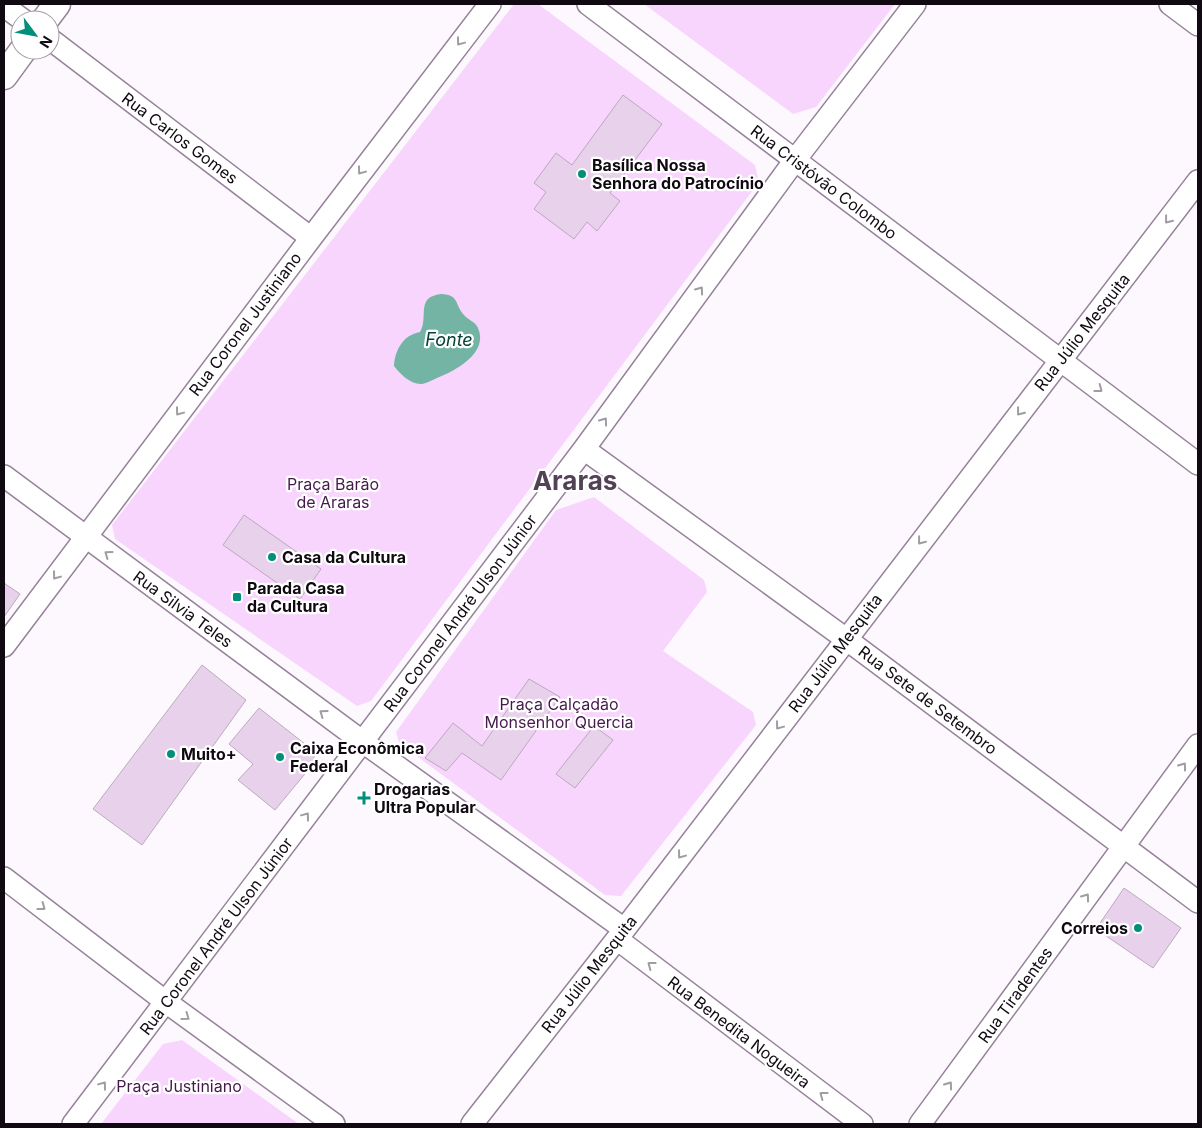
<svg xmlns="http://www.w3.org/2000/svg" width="1202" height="1128" font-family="Inter,sans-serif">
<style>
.green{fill:#f8d5fd}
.water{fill:#74b4a4}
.building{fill:#e8d2eb;stroke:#bda8c0}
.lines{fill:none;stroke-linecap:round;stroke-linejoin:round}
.minor-casing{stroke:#96829a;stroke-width:24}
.tertiary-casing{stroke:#96829a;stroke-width:29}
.minor{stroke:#fff;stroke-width:21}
.tertiary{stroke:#fff;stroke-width:26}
.oneway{stroke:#9f9da0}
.poi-dot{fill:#008f7a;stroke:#fff;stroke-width:2}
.labels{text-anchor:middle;stroke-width:4.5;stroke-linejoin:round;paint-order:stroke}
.street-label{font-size:16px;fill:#100911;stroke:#fff}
.poi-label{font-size:16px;font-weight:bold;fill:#100911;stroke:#fff;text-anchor:start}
.park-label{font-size:16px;fill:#45194c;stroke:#fff}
.water-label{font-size:18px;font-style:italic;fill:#064238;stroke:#fff}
.town-label{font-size:26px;font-weight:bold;fill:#534156;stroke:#fff}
</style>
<rect width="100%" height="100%" fill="#fcf8fd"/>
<!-- green -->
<path class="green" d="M514 4H538L755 165 759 182 371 701 357 706 115 539 112 525Z
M644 4H895L816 107 793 114Z
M594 497 704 580 707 592 663 651 753 712 756 725 621 896 605 895 399 743 396 732 556 510Z
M182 1040 299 1124H101L163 1044Z"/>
<!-- water -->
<path class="water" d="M441 294C460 295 454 304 464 315 468 320 476 322 478 328 489 353 455 371 437 378 432 380 427 383 422 384 411 385 400 374 394 366 395 350 403 335 420 332 429 317 415 297 441 294Z"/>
<!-- building -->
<path class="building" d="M623 95 662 124 610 193 620 201 597 231 587 222 574 239 534 209 546 192 534 183 556 153 572 165Z
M244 515 321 569 300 599 223 545Z
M4 583 20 594 4 617Z
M202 665 246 700 142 845 93 809Z
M529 679 560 697 501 780 462 753 446 771 425 758 453 723 482 746Z
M259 708 314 751V763L275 810 238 780 253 764 229 744Z
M594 726 613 740 575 788 556 774Z
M1124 888 1181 928 1153 968 1096 929Z"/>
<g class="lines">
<!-- minor casing -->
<g class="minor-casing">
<path id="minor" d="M588 4 1198 464
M1170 4 1198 25
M4 6 23 20
M50 39 311 238
M584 449 846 639 1198 902
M4 476 363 742 624 929
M4 646 311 238 490 4
M4 878 166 1002 334 1124
M617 939 862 1124
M73 1124 584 449 795 160 915 4
M472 1124 617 939 1198 181
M920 1124 1198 745"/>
</g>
<!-- tertiary casing -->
<g class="tertiary-casing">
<path id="tertiary" d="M45 20 57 4
M4 76 23 50"/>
</g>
<!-- minor -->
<use href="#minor" class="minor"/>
<!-- tertiary -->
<use href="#tertiary" class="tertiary"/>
</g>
<!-- one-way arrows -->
<defs><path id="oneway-chevron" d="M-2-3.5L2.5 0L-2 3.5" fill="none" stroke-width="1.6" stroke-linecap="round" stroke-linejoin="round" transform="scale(1.25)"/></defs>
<g class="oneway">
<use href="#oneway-chevron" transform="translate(460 42) rotate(127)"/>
<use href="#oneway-chevron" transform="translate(361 171) rotate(127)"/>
<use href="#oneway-chevron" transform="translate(1168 220) rotate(128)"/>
<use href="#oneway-chevron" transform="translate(700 290) rotate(-54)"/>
<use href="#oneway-chevron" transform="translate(1099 389) rotate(37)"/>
<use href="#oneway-chevron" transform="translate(179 412) rotate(127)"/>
<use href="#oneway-chevron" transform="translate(1020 412) rotate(128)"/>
<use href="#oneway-chevron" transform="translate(604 421) rotate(-54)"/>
<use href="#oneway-chevron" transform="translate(921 541) rotate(128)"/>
<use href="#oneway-chevron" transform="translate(108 554) rotate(-144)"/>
<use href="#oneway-chevron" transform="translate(56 576) rotate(127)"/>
<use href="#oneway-chevron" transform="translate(323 713) rotate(-144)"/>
<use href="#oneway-chevron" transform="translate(779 726) rotate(127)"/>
<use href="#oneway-chevron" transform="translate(1183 766) rotate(-54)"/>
<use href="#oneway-chevron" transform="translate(306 816) rotate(-53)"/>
<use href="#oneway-chevron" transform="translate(681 855) rotate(127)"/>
<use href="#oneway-chevron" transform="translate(1086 897) rotate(-54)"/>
<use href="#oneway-chevron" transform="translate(42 907) rotate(37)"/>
<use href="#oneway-chevron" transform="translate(651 965) rotate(-143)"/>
<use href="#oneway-chevron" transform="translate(186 1017) rotate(36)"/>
<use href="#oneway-chevron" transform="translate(103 1085) rotate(-53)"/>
<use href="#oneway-chevron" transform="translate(949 1085) rotate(-54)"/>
<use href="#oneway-chevron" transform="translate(823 1095) rotate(-143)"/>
</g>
<!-- markers -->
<g class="poi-dot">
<circle cx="582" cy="174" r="5"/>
<circle cx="272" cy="557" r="5"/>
<rect x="232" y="592" width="10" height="10" rx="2.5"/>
<circle cx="171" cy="754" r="5"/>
<circle cx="280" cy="757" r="5"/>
<path d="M361.5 790.5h5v5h5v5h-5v5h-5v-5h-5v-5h5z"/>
<circle cx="1138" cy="928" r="5"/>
</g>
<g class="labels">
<!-- street labels -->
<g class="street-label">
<text transform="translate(180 138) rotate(37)" y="6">Rua Carlos Gomes</text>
<text transform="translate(824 182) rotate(37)" y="6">Rua Cristóvão Colombo</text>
<text transform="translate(245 324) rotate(-53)" y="6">Rua Coronel Justiniano</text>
<text transform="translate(1082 332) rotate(-52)" y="6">Rua Júlio Mesquita</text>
<text transform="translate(183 609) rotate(36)" y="6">Rua Silvia Teles</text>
<text transform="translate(460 613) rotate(-53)" y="6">Rua Coronel André Ulson Júnior</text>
<text transform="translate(835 653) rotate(-53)" y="6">Rua Júlio Mesquita</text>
<text transform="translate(928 700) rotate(37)" y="6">Rua Sete de Setembro</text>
<text transform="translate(216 936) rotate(-53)" y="6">Rua Coronel André Ulson Júnior</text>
<text transform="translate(589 974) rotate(-52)" y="6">Rua Júlio Mesquita</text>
<text transform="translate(1015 995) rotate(-54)" y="6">Rua Tiradentes</text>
<text transform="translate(739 1032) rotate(37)" y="6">Rua Benedita Nogueira</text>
</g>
<!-- poi labels -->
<g class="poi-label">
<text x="592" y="171">Basílica Nossa<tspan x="592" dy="18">Senhora do Patrocínio</tspan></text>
<text x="282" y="563">Casa da Cultura</text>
<text x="247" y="594">Parada Casa<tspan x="247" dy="18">da Cultura</tspan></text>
<text x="290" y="754">Caixa Econômica<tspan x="290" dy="18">Federal</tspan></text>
<text x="181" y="760">Muito+</text>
<text x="374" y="795">Drogarias<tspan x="374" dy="18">Ultra Popular</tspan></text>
<text x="1128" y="934" text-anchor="end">Correios</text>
</g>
<!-- park labels -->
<g class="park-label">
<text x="333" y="490">Praça Barão<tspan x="333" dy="18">de Araras</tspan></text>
<text x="559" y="710">Praça Calçadão<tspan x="559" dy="18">Monsenhor Quercia</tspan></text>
<text x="179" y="1092">Praça Justiniano</text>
</g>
<!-- water labels -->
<g class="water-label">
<text x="449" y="346">Fonte</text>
</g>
<!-- town labels -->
<g class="town-label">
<text x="575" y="490">Araras</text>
</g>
</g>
<!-- border -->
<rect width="1202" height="1128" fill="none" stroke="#100911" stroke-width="10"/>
<!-- north arrow -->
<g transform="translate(35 35) rotate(122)"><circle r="24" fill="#ffffff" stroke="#9f9da0"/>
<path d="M0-4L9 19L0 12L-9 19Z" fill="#008f7a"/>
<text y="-8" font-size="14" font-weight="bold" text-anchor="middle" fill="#100911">N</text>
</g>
</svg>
